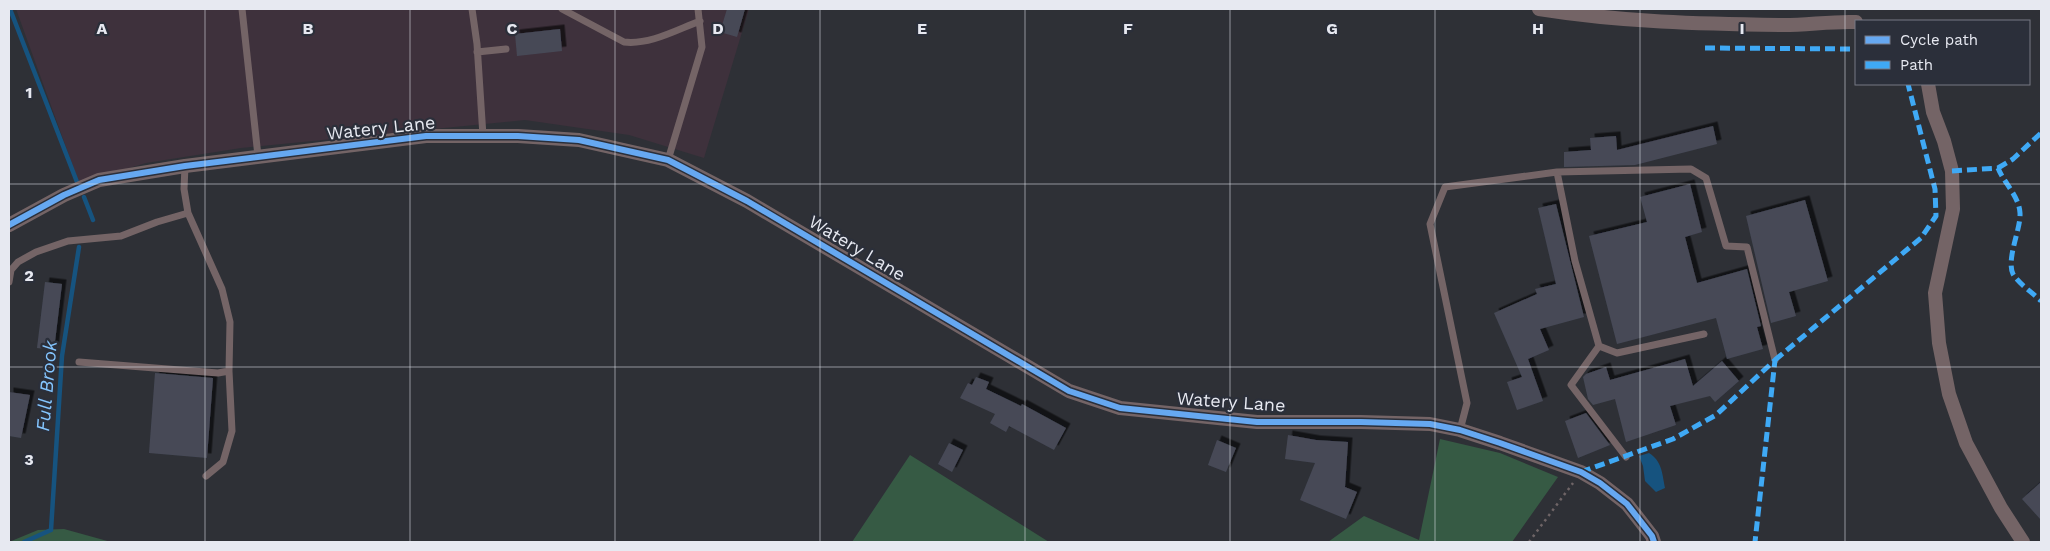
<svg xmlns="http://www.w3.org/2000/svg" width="2050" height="551" font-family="'Work Sans',sans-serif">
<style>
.industrial{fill:#3e313c}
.green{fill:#365a44}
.water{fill:#16537f}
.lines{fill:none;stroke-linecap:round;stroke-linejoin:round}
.stream{stroke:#16537f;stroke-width:4.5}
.building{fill:#464957;filter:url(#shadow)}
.path{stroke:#6f6567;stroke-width:2.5;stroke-dasharray:2.5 4;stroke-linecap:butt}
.lane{stroke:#746466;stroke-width:7}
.street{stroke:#746466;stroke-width:14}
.quiet{stroke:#3fa9f5;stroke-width:5;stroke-dasharray:10 5;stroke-linecap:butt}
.cycleway-casing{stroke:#2b2f3a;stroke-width:9}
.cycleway{stroke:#66a8f1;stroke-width:6}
.grid{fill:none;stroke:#e7e9f1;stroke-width:1;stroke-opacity:0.55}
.labels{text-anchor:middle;stroke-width:4.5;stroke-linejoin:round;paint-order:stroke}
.street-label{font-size:18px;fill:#e7e9f1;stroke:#2b2f3a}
.water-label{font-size:19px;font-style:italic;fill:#84c5fe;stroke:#2b2f3a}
.grid-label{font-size:16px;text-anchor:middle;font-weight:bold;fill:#e7e9f1;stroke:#2b2f3a;stroke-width:4.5;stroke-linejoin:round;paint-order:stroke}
</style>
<defs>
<filter id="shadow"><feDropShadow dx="4.5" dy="-4.5" stdDeviation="0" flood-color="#0009"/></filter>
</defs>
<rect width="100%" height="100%" fill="#2e3036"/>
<!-- industrial -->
<path class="industrial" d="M16 9H749L704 158 629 135 525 120 241 148 146 163 79 183Z"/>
<!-- green -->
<path class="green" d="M1440 439 1500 453 1558 477 1512 542H1328L1364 516 1419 540Z
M910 455 1049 542H852Z
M64 529 111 542H9L38 530Z"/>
<!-- water -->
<path class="water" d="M1649 453C1662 461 1662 473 1665 488L1656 492 1645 481 1643 466 1639 456Z"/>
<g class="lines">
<!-- stream -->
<path class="stream" d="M10 9 77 182
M84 197 93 220
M24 542 51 530 62 356 79 247"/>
</g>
<!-- building -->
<path class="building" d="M727 9H745L737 37 720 32Z
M560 29 562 51 517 56 515 34Z
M1713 126 1717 144 1635 165 1564 167V152L1591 150 1590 138 1616 136 1617 150Z
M1690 184 1702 232 1685 237 1697 283 1747 269 1761 326 1757 327 1763 349 1727 359 1716 318 1617 344 1589 236 1647 222 1640 197Z
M1805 200 1828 281 1789 292 1796 316 1771 323 1746 216Z
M1556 204 1584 317 1540 329 1549 350 1528 359 1543 401 1517 410 1507 382 1522 377 1494 313 1537 294 1535 289 1556 284 1538 208Z
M45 282 62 284 54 350 37 348Z
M1685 359 1693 386 1722 361 1739 381 1715 402 1710 396 1670 406 1676 425 1626 442 1615 399 1593 405 1588 399 1583 377 1586 374 1606 367 1610 380Z
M155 373 213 378 207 458 149 453Z
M976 377 989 382 986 389 1021 406 1022 404 1066 428 1054 450 1009 426 1006 432 990 423 995 414 960 398 968 383 972 385Z
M9 392 30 395 21 438 9 436Z
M1586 413 1610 445 1578 458 1565 421Z
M1288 435 1316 440 1348 442 1345 487 1357 492 1346 519 1300 500 1315 463 1285 459Z
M1217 440 1236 448 1226 472 1208 465Z
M949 443 963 450 952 472 938 464Z
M2041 482V520L2022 499Z"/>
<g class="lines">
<!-- path -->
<path class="path" d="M1529 542 1573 483"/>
<!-- lane -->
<path class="lane" d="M242 9 258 156
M472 9 477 44 483 136
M562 9 624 42C650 45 676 30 700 21
M477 52 506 49
M668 160 702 47 698 9
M1557 172 1691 169 1706 178 1726 246 1747 247 1775 360
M9 282 11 270 18 262 36 252 68 241 121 236 157 222 188 213
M1599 346 1571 385 1626 457
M79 362 218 373 229 371 230 322 222 289 188 213 184 189 185 166
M1460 430 1467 403 1430 224 1445 187 1557 172 1575 261 1599 346 1617 353 1704 334
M206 476 223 462 232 431 229 371"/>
<!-- street -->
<path class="street" d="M1539 9C1620 22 1702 24 1784 25 1808 25 1832 21 1856 22
M1928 84 1933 112 1944 141 1952 171 1953 209 1935 293 1939 343 1949 394 1966 443 2001 508 2023 542
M9 225 64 195 99 180 185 166 426 136H518L579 140 668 160 747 201 1069 391 1120 408 1257 422H1361L1430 424 1460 430 1500 443 1581 472 1600 483 1627 504 1652 536 1654 542"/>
<!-- quiet -->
<path class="quiet" d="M1705 48 1856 49
M1998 168 2013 159 2041 133
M1952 171 1998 168C2004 183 2019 196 2020 213 2021 229 2006 259 2013 274 2019 284 2033 293 2041 301
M1775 360 1921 238 1936 216 1935 189 1908 84
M1581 472 1673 439 1716 415 1775 360 1755 542"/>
<!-- cycleway casing -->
<g class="cycleway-casing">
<path id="cycleway" d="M9 225 64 195 99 180 185 166 426 136H518L579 140 668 160 747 201 1069 391 1120 408 1257 422H1361L1430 424 1460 430 1500 443 1581 472 1600 483 1627 504 1652 536 1654 542"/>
</g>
<!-- cycleway -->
<use href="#cycleway" class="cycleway"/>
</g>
<!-- grid -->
<path class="grid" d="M205 9V542M410 9V542M615 9V542M820 9V542M1025 9V542M1230 9V542M1435 9V542M1640 9V542M1845 9V542M9 184H2041M9 367H2041"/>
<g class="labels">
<!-- street labels -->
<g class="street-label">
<text transform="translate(381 128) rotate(-6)" y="6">Watery Lane</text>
<text transform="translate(857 248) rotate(31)" y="6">Watery Lane</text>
<text transform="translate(1231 402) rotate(4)" y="6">Watery Lane</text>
</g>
<!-- water labels -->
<g class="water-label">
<text transform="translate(46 386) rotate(-85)" y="7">Full Brook</text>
</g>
</g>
<g class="grid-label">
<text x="102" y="34">A</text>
<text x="308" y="34">B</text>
<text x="512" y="34">C</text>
<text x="718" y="34">D</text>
<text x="922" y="34">E</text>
<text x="1128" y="34">F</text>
<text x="1332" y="34">G</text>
<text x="1538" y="34">H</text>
<text x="1742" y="34">I</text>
<text x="29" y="98">1</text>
<text x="29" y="281">2</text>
<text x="29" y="465">3</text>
</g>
<!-- border -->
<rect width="2050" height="551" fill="none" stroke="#e7e9f1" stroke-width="20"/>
<!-- legend -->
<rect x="1855" y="20" width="175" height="65" fill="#2b2f3a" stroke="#767983"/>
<rect x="1865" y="36" width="25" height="8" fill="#66a8f1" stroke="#767983"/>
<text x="1900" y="45" font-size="15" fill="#e7e9f1">Cycle path</text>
<rect x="1865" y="61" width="25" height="8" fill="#3fa9f5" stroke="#767983"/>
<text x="1900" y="70" font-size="15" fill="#e7e9f1">Path</text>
</svg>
